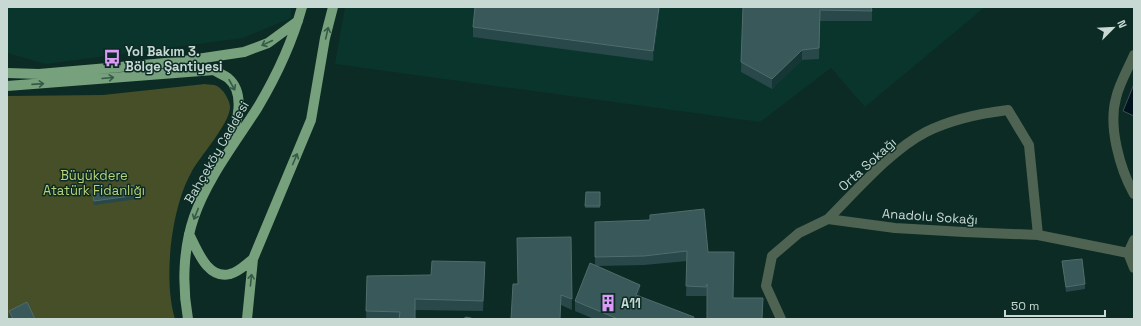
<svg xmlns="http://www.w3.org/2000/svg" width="1141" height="326" font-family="'Space Grotesk',sans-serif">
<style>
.built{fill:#0a352c}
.green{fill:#464f28}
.water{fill:#01131d;stroke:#3d4e54}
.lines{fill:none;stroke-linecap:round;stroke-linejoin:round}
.minor{stroke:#4e6351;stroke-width:10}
.primary{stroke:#76a17c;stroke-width:10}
.wall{fill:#28484a}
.shaded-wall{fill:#163635}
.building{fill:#395859;stroke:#506c6c}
.oneway{stroke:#365a47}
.labels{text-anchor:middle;stroke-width:3;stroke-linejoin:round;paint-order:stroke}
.poi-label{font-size:13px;font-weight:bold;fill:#c8d9d4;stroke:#0c2b24;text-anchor:start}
.street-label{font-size:13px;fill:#c8d9d4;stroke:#0c2b24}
.park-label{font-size:13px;fill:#bad078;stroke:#0c2b24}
</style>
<rect width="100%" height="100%" fill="#0c2b24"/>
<!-- built -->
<path class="built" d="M7 7H291V18L243 38 46 64 7 53Z
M345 7H985L865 107 831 68 760 122 335 64Z"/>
<!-- green -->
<path class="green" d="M205 84C208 85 214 84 217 86 223 89 229 99 230 106 231 123 199 157 191 173 171 209 163 280 175 319H7V96L103 95Z"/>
<!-- water -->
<path class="water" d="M1134 84V116L1123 111Z"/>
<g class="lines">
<!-- minor -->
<path class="minor" d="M1134 55C1128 69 1119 84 1116 98 1108 127 1120 169 1134 194
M828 219C856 191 891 150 926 132 950 120 983 113 1008 110L1029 145 1038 235
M1128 253 1134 268
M1128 253 1134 240
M781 319 766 286 772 256 799 233 828 219 895 228 964 232 1038 235 1128 253"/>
<!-- primary -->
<path class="primary" d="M7 73 39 74 177 62 244 52 268 43 298 21
M7 86 214 70C218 73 224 75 228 78 246 93 237 122 231 141
M189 234C197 249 207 280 230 274 239 272 246 264 253 259
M188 319C182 286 183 249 194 217 208 177 236 142 258 107 277 75 292 43 302 7
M247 319 253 259 311 120 325 38 333 7"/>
</g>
<!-- wall -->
<path class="wall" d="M660 7 653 61 473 37V27Z
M743 7 872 11V21H820L819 59 802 60 772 89 741 72Z
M92 190 138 195V199L94 205Z
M586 192H600V208H585Z
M650 215 708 252 733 298 763 307 707 293 706 296H686L687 261 644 265 597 266 640 295 639 297 694 319H594L575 311V301L595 265V222L650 220Z
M571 237 572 310 561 305 518 284Z
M1062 261 1085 284V289L1066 292Z
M485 272 483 311 415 310V319H366L367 276 431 275Z
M9 311 35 319H9Z"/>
<!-- shaded-wall -->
<path class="shaded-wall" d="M659 7H660L653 61V51Z
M802 50V60L772 89V79Z
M485 262V272L483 311V301Z
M707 284V293L706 296V287Z
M640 285V295L636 306V295Z"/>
<!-- building -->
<path class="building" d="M475 7H659L653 51 473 27Z
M743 7H871L872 11 820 10 819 48 802 50 772 79 741 62Z
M137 185 138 195 94 201 92 190Z
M586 192H600V206H585Z
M704 209 708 252H734L733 298H763L762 319H707V284L706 287 686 286 687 251 644 256 595 257V222L650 220V215Z
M571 237 572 299 561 295 560 319H511L513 284H518L517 238Z
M1082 259 1085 284 1066 287 1062 261Z
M432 261 485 262 483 301 415 299V319H399L400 312 366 311 367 276 431 275Z
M590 263 640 285 636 295 694 317 693 319H618L575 301Z
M27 302 35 319H13L9 311Z
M466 317 475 319H463Z"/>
<!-- one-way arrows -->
<defs><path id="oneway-shaft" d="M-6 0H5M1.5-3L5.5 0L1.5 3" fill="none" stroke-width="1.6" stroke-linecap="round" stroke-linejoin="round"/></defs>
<g class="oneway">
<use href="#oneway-shaft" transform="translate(327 33) rotate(-77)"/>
<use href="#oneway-shaft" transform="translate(267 43) rotate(155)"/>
<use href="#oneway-shaft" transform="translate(108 78) rotate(-5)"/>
<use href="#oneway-shaft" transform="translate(38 84) rotate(-4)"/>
<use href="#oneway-shaft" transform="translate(232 85) rotate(61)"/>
<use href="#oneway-shaft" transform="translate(295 159) rotate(-67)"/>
<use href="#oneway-shaft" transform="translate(196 214) rotate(112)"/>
<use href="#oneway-shaft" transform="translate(251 280) rotate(-84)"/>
</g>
<!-- icons -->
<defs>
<g id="bus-bare" transform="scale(1.38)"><path d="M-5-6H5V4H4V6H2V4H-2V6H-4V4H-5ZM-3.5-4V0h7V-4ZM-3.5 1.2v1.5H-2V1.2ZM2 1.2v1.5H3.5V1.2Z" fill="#da9af6" stroke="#0c2b24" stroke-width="2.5" paint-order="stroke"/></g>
<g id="building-bare" transform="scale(1.38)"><path d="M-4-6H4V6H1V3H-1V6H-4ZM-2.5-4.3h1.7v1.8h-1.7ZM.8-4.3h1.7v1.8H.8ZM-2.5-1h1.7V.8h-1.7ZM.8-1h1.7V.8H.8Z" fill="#da9af6" stroke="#0c2b24" stroke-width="2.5" paint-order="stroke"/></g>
</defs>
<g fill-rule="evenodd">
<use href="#bus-bare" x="112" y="58"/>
<use href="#building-bare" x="608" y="303"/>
</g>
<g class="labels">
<!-- poi labels -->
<g class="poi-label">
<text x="125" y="56">Yol Bakım 3.<tspan x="125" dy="15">Bölge Şantiyesi</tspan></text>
<text x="621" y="308">A11</text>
</g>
<!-- street labels -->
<g class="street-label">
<text transform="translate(216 152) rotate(-60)" y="5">Bahçeköy Caddesi</text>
<text transform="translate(867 164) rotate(-42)" y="5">Orta Sokağı</text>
<text transform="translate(930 216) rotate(4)" y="5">Anadolu Sokağı</text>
</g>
<!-- park labels -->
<g class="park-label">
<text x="94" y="180">Büyükdere<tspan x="94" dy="15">Atatürk Fidanlığı</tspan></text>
</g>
</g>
<!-- border -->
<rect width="1141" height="326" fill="none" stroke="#c8d9d4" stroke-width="16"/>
<!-- north arrow -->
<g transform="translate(1113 28) rotate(66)" stroke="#0c2b24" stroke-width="3" paint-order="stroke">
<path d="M0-3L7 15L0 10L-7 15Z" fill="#c8d9d4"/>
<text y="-6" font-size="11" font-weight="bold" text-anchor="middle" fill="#c8d9d4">N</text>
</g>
<!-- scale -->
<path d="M1005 310v6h100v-6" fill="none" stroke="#c8d9d4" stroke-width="2"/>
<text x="1011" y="310" font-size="12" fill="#c8d9d4" stroke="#0c2b24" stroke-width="3" paint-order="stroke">50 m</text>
</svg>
